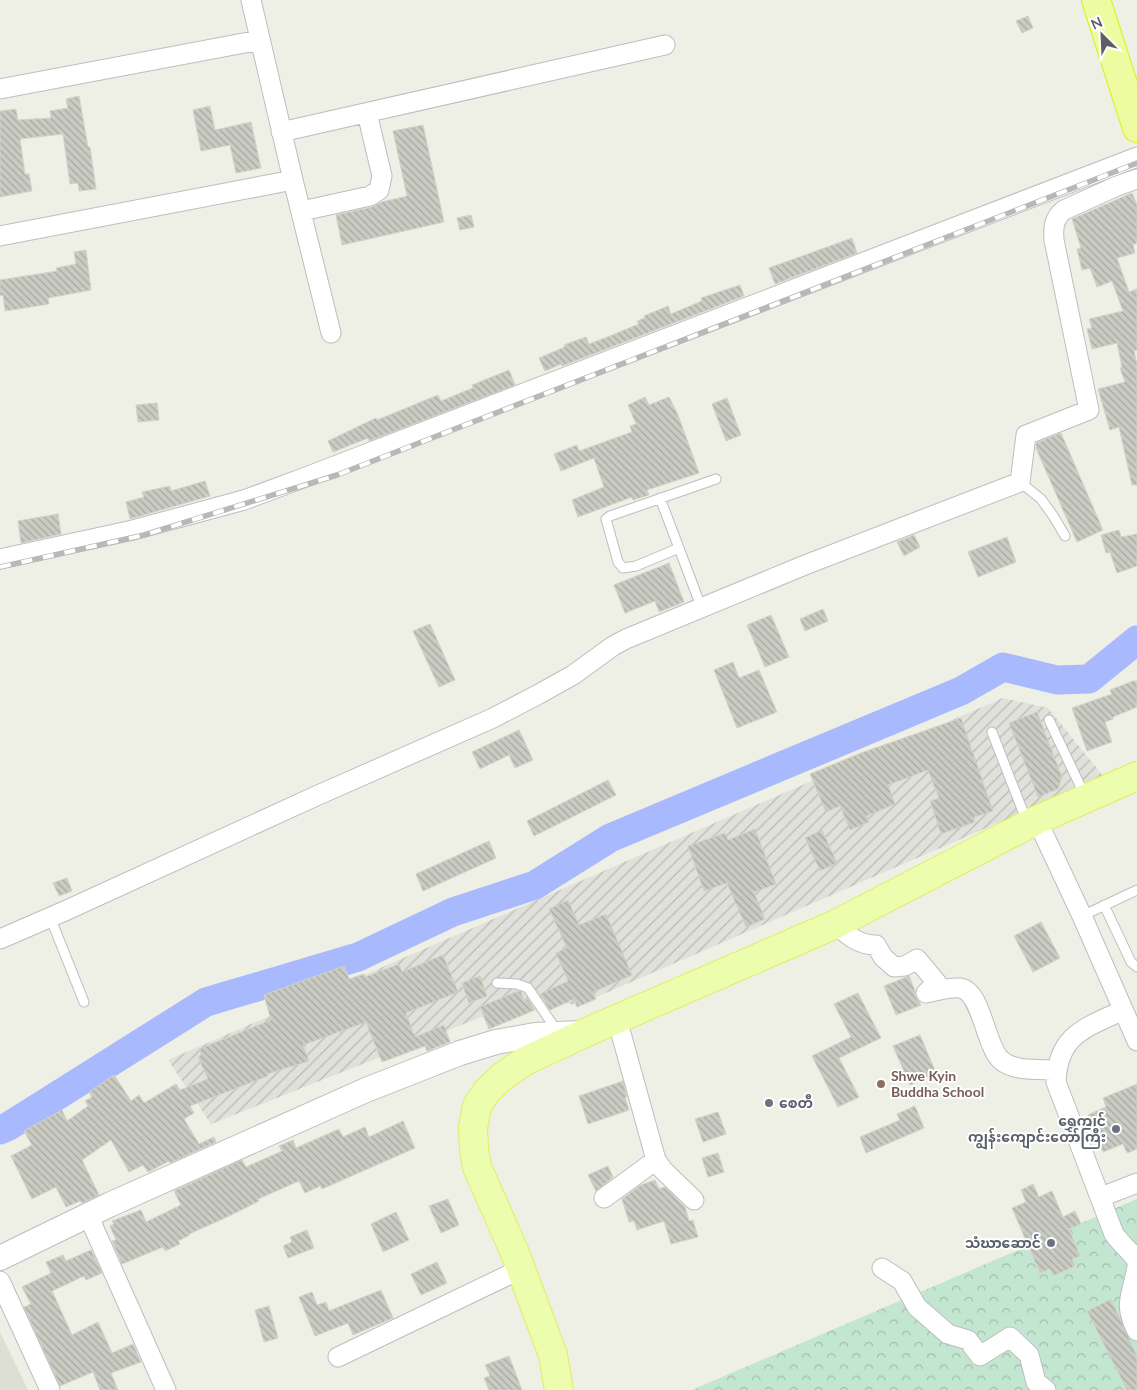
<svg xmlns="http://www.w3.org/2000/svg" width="1137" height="1390" font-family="Lato,'Noto Sans Myanmar',sans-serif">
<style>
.industrial{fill:url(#industrial-furrows)}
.education{fill:#dddfd4}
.forest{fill:url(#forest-crowns)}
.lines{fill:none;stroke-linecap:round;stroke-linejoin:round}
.river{stroke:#a8b9fd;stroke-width:29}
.building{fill:url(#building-back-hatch);stroke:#d3d4c4}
.service-casing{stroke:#bdbdc3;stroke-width:11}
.minor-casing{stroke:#bdbdc3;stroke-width:21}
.tertiary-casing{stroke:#bdbdc3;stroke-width:26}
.primary-casing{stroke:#e1ee60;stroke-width:30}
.trunk-casing{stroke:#e1ee07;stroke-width:30}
.service{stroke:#fff;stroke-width:9}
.minor{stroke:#fff;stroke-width:19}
.tertiary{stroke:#fff;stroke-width:24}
.primary{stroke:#ecfdad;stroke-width:28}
.trunk{stroke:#edfca0;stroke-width:28}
.rail-casing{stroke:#b8b8b9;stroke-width:5.5}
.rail{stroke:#fff;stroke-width:4;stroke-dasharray:11;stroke-linecap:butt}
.education-dot{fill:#8d6e63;stroke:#fff;stroke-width:2}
.worship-dot{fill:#6b7280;stroke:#fff;stroke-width:2}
.labels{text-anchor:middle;stroke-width:4;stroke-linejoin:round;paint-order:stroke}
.education-label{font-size:14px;font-weight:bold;fill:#785e54;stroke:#fff;text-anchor:start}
.worship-label{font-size:14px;font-weight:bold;fill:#5b616d;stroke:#fff;text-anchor:end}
</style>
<defs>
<pattern id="industrial-furrows" width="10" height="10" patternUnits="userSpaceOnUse" patternTransform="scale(1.25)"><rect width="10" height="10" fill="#e0e1da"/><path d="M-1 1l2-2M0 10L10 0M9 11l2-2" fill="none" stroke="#b9bab4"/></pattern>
<pattern id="forest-crowns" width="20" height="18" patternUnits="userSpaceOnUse" patternTransform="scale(1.25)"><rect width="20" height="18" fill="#c3e6d0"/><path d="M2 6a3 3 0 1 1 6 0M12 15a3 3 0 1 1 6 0" fill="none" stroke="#a2beac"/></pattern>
<pattern id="building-back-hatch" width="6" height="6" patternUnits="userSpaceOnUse" patternTransform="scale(1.25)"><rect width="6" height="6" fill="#cacbc2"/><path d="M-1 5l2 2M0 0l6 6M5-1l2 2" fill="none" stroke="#a7a8a1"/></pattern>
</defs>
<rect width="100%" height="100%" fill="#eeefe5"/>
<!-- industrial -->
<path class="industrial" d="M1003 698 1048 708 1104 777 578 1005 527 999 211 1124 168 1060Z"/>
<!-- education -->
<path class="education" d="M0 1332 28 1390H0Z"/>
<!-- forest -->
<path class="forest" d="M1137 1199V1390H692Z"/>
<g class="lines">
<!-- river -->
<path class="river" d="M0 1130 9 1126 206 1002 358 957 453 912 535 885 610 838 961 691 1003 667 1057 680 1089 679 1137 640"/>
</g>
<!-- building -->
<path class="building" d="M1028 16 1033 28 1022 33 1016 21Z
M79 96 88 147H90L96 189 79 191 78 183 70 184 63 134 20 139 25 174H29L32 191 0 197V111L16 109 18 120 51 118 50 111 68 108 66 99Z
M210 106 215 130 251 122 261 168 236 173 230 145 201 151 193 110Z
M423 125 444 222 342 245 336 215 372 207 382 202 407 196 393 131Z
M1132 193 1137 204V243L1133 245 1135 253 1117 258 1129 292 1137 289V350L1134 351 1137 364V485H1132L1119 427 1110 430 1098 389 1125 382 1120 368 1122 367 1117 343 1092 349 1087 329 1092 328 1089 319 1123 311 1112 281 1097 287 1090 268 1082 270 1077 249 1081 248 1072 219Z
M471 215 474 227 460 230 457 218Z
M852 238 857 253 775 284 769 268Z
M86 250 91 290 48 298 49 304 5 311 3 295 0 296V280L57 271 56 268 76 264 74 252Z
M740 285 744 296 562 366 561 364 545 371 539 358 565 347 564 345 586 337 589 344 610 336 639 324 637 321 645 318 644 316 668 306 671 314 702 301 701 298Z
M509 370 515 385 369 441 368 438 333 452 328 441 376 418 377 420 438 395 441 401 473 388 472 385Z
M645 397 649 405 669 397 678 415 699 473 647 490 649 495 633 500 632 497 578 517 572 500 604 487 594 458 561 471 554 454 577 445 579 451 632 432 630 426 636 424 628 405Z
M727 398 741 435 726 441 712 404Z
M157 403 159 420 138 422 136 405Z
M1061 433 1103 530 1077 542 1036 448V443Z
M205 481 210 496 130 519 126 502 144 497 142 492 170 486 171 491Z
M58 514 61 534 21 543 18 521Z
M1119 530 1121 537 1137 534V566L1117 573 1110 552 1106 553 1101 535Z
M914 535 920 547 904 556 897 542Z
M1007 537 1016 562 978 577 968 552Z
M669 563 684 602 659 612 655 601 625 613 614 585Z
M823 609 828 621 805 631 800 619Z
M771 615 789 657 765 667 747 625Z
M430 624 455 680 439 687 413 631Z
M733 662 739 678 759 670 777 712 737 728 714 670Z
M1133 681H1137V707L1113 717V719L1105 722 1112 742 1087 751 1072 708 1112 694 1110 690Z
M1037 712 1062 777 1058 789 1038 797 1009 723Z
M961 718 993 811 974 817 975 822 941 834 930 801 939 798 928 770 888 785 895 804 867 816 869 822 850 830 840 806 826 812 810 774 861 753Z
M519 730 533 760 515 768 509 755 480 769 472 752Z
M608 780 616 795 534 836 527 821Z
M755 829 776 884 754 892 765 919 746 927 727 883 704 891 688 846 725 833 728 840Z
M822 830 837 863 820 871 805 838Z
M489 841 496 858 423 891 416 874Z
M67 878 72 891 59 896 53 883Z
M568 900 579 925 606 914 632 975 593 992 596 999 577 1007 574 999 550 1010 540 994 568 981 556 953 567 948 549 909Z
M1041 922 1060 958 1033 972 1014 936Z
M443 955 458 992 406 1013 415 1037 444 1025 450 1042 427 1051 425 1046 382 1062 366 1022 303 1045 309 1061 267 1074 268 1076 190 1106 194 1113 184 1119 199 1144 214 1137 216 1142 170 1163 169 1161 148 1172 143 1165 129 1172 111 1140 82 1160 99 1195 82 1203 80 1201 66 1207 56 1187 32 1199 11 1156 32 1145 24 1131 62 1110 67 1121 88 1106 85 1101 92 1097 89 1092 114 1075 131 1101 139 1095 144 1103 176 1084 180 1090 208 1079 198 1057 201 1055 199 1049 271 1020 264 995 344 966 349 979 364 974 365 977 399 964 402 972Z
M480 976 487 996 469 1003 462 983Z
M909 976 915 991V996L921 1005 896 1015 884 986Z
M518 991 521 992 524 1001 528 999 535 1010 489 1029 480 1007Z
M858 993 881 1038 839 1058 859 1097 838 1107 812 1056 851 1037 834 1004Z
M920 1035 936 1073 910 1085 893 1046Z
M623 1081 627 1097H625L629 1110 588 1124 579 1096Z
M1137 1084V1149L1127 1153 1123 1144 1103 1152 1088 1115 1106 1107 1103 1098Z
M915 1106 924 1128 866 1153 860 1137 900 1120 897 1114Z
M718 1112 726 1134 703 1142 695 1119Z
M403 1121 415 1148 322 1189 320 1186 305 1193 299 1181 258 1199 259 1201 227 1217 189 1234 190 1235 178 1241 180 1244 165 1251 163 1247 122 1264 112 1241 116 1240 110 1226 114 1224 112 1221 141 1210 146 1222 181 1205 174 1191 242 1160 246 1167 282 1151 279 1146 293 1140 296 1148 339 1129 343 1137 365 1127 369 1137Z
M718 1153 724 1172 708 1177 702 1158Z
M608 1166 613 1177 596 1191 588 1175Z
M655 1180 659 1189 665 1187 685 1207 689 1221 693 1220 698 1237 671 1244 664 1221 637 1230 634 1221 629 1222 622 1199 641 1185Z
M1033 1184 1039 1197 1052 1191 1063 1217 1075 1211 1081 1224 1069 1229 1080 1256 1072 1259 1075 1266 1053 1276 1050 1269 1040 1273 1012 1208 1026 1202 1021 1190Z
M448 1199 459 1225 441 1233 429 1206Z
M396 1212 409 1240 383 1252 371 1224Z
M307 1230 314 1248 288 1258 283 1246 292 1242 290 1237Z
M91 1250 102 1273 86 1280 84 1276 52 1291 72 1335 98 1322 112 1353 133 1344 141 1362 111 1373 118 1390H100L93 1372 60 1386 24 1307 31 1304 22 1287 51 1273 46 1262 63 1255 66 1261Z
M437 1262 447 1283 421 1295 411 1274Z
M381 1290 393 1318 353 1335 348 1323 315 1336 299 1297 312 1292 317 1305 326 1302 329 1311Z
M1111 1299 1137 1356V1390H1127L1087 1311Z
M269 1306 278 1338 264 1342 255 1310Z
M509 1356 522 1390H489L484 1378 490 1376 485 1365Z"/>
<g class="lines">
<!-- service casing -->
<g class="service-casing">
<path id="service" d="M1020 482 1041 499 1054 517 1065 536
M660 498 702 609
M679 548 636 566 623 568 618 562 606 519 610 516 716 479
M1049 720 1085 796
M992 732 1027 822
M1104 905 1131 962 1137 967
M1082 916 1137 890
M50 917 84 1002
M497 983 517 984 528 988 557 1031"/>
</g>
<!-- minor casing -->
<g class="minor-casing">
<path id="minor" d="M251 0 293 180 331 333
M0 89 260 40
M281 132 665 45
M302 211 370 196 379 190 382 176 367 113
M0 236 293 180
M0 559 133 530 244 500 306 477 1137 157
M1037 820 1082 916 1137 1041
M836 924C848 936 859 945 876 945L883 957 894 967 905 966 917 959 937 983 926 993
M0 939 67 910 316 796 493 718 539 694 573 675 613 646 626 639 805 565 1020 482 1026 435 1089 410 1054 240C1053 227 1054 218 1064 210L1117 186 1137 179
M926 993C936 991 950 987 960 988 982 991 985 1046 1001 1060 1014 1072 1040 1069 1057 1070
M1123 1010C1086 1028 1058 1034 1056 1082L1114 1234C1121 1244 1131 1251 1137 1261
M617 1019 656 1160 663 1170 694 1200
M1101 1197 1137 1183
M604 1198 656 1160
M88 1215 166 1390
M1137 1266C1133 1294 1122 1303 1137 1331
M882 1268 902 1281 917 1307 948 1334 968 1340 980 1356 1010 1337 1029 1355 1036 1382 1046 1390
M0 1281 50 1390
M338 1357 521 1269"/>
</g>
<!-- tertiary casing -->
<g class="tertiary-casing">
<path id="tertiary" d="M0 1258 109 1205 366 1090 460 1053 496 1042 535 1035 582 1033"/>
</g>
<!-- primary casing -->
<g class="primary-casing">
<path id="primary" d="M559 1390 553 1355 515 1253 477 1167 474 1149 473 1128 477 1106 487 1091 503 1076 525 1061 587 1032 836 924 1037 820 1137 776"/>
</g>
<!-- trunk casing -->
<g class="trunk-casing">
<path id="trunk" d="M1096 0 1137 128"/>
</g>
<!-- service -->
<use href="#service" class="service"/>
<!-- minor -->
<use href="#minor" class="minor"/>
<!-- tertiary -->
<use href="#tertiary" class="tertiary"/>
<!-- primary -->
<use href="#primary" class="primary"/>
<!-- trunk -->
<use href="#trunk" class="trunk"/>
<!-- rail casing -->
<g class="rail-casing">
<path id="rail" d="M0 567 144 535 337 475 1137 163"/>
</g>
<!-- rail -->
<use href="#rail" class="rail"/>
</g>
<!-- markers -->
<circle class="education-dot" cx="881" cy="1084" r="5"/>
<g class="worship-dot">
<circle cx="769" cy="1103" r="5"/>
<circle cx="1116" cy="1129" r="5"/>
<circle cx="1051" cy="1243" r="5"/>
</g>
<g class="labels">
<!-- education labels -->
<g class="education-label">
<text x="891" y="1081">Shwe Kyin<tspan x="891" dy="16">Buddha School</tspan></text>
</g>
<!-- worship labels -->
<g class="worship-label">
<text x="779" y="1108" text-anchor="start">စေတီ</text>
<text x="1106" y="1126">ရွှေကျင်<tspan x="1106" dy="16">ကျွန်းကျောင်းတော်ကြီး</tspan></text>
<text x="1041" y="1248">သံဃာဆောင်</text>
</g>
</g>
<!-- north arrow -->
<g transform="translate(1102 35) rotate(336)" stroke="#ffffff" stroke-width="4" paint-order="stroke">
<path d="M0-4L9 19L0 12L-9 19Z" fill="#5d5e65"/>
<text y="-8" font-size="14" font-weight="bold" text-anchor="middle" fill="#5d5e65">N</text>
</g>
</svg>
